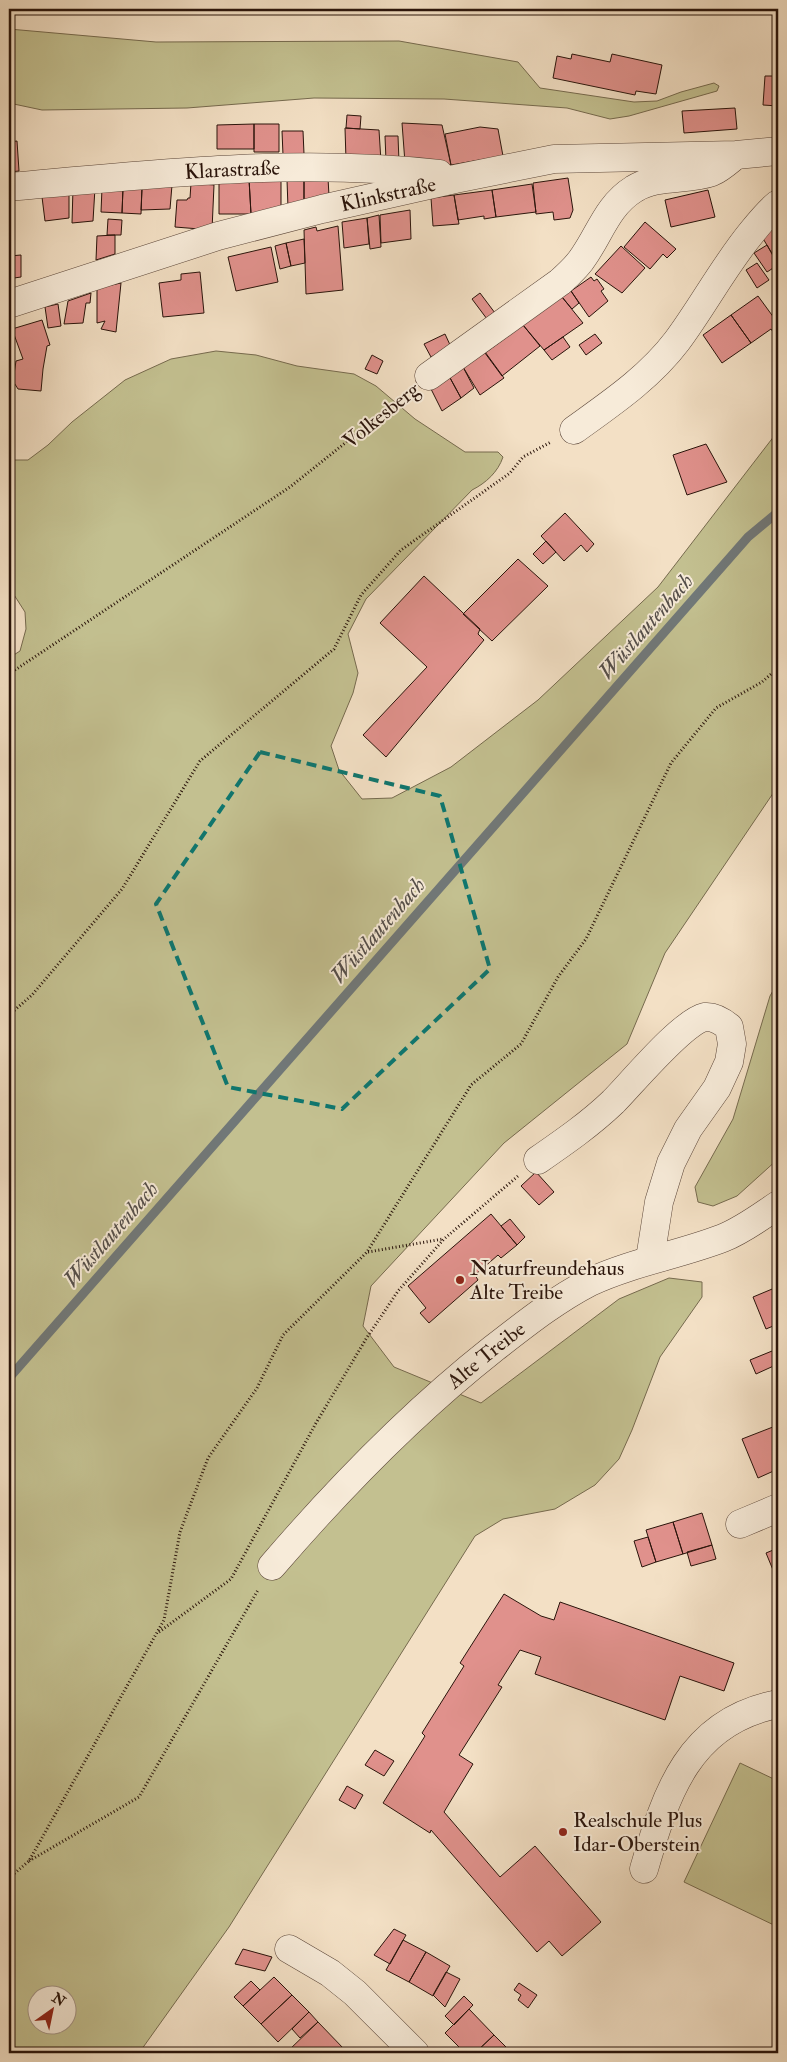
<svg xmlns="http://www.w3.org/2000/svg" width="787" height="2062" font-family="'IM FELL Double Pica',serif">
<style>
.green{fill:#c3c090;stroke:#766a4e;fill-rule:evenodd}
.lines{fill:none;stroke-linecap:round;stroke-linejoin:round}
.stream{stroke:#717878;stroke-width:9}
.building{fill:#e0918c;stroke:#2a140b}
.minor-casing{stroke:#5c473a;stroke-width:29}
.path{stroke:#2a140b;stroke-width:3;stroke-dasharray:1 2.5;stroke-linecap:butt}
.minor{stroke:#f7ebd9;stroke-width:28}
.marked{fill:none;stroke:#0f766e;stroke-width:4;stroke-dasharray:10 6;stroke-linejoin:round}
.poi-dot{fill:#8f2418;stroke:#f7ebd9;stroke-width:2}
.labels{text-anchor:middle;stroke-width:4;stroke-linejoin:round;paint-order:stroke}
.street-label{font-size:21px;fill:#2a140b;stroke:#f7ebd9}
.poi-label{font-size:21px;fill:#2a140b;stroke:#f7ebd9;text-anchor:start}
.water-label{font-size:22px;font-style:italic;fill:#544e4a;stroke:#f7ebd9}
</style>
<rect width="100%" height="100%" fill="#f3e0c5"/>
<filter id="stains"><feTurbulence type="fractalNoise" baseFrequency=".004" numOctaves="4"/><feColorMatrix values="0 0 0 0 .2 0 0 0 0 .09 0 0 0 0 .02 0 0 0 .5 -.17"/></filter>
<radialGradient id="worn" r=".72"><stop offset=".6" stop-color="#630" stop-opacity="0"/><stop offset="1" stop-color="#630" stop-opacity=".3"/></radialGradient>
<!-- green -->
<path class="green" d="M9 29 156 42 399 41 518 62 540 88 634 102 657 101 681 92 714 83 719 86 717 91 629 116 610 119 567 108 444 99 314 98 187 108 42 110 9 103Z
M216 351 256 355 297 366 354 374 376 386 415 419 465 452H498L503 457C498 472 486 483 472 490L366 599 348 634 358 673 353 693 331 746 339 770 362 799 392 798 451 767 538 700 658 587 778 431V786L665 953 627 1044 504 1143 371 1286 363 1326 394 1367 481 1403 619 1299 669 1278 702 1282V1297L660 1357 632 1430 619 1459 595 1485 555 1509 503 1519 475 1536 229 1927 139 2053H9V658L20 651 26 629 25 612 9 587V460H28L48 445 72 422 125 380 171 359ZM38 1994H68V2024H38Z
M778 982V1159L737 1196 713 1206 698 1202 695 1187 733 1119 770 996Z
M740 1763 778 1781V1927L684 1882Z"/>
<g class="lines">
<!-- stream -->
<path class="stream" d="M9 1378 748 537 778 512"/>
</g>
<!-- building -->
<path class="building" d="M572 54 610 62 612 54 662 65 656 94 636 91 635 95 553 78 557 56 571 59Z
M765 76H778V106L763 105Z
M735 108 737 129 684 133 682 111Z
M347 115 361 116 360 129 346 128Z
M402 123 442 125 451 165 405 163Z
M254 124H279V152H254Z
M254 124V149H217V125Z
M480 127 498 129 503 156 451 165 445 134Z
M345 128 379 130 381 162 346 160Z
M282 131H303L304 154 283 155Z
M385 136H398L399 162 386 161Z
M17 141 19 171 9 172V142Z
M328 178 329 196 304 202V179Z
M568 178 573 210 570 218 554 220 553 212 536 214 533 183Z
M249 179 251 214H219V180Z
M249 179H281V212L251 214Z
M304 179V202L288 208 287 180Z
M191 183 214 185 212 230 175 227 177 200H187L188 198H190Z
M532 184 536 212 496 217 492 190Z
M172 185 170 209 141 210 142 188Z
M73 188H95L93 221 72 223Z
M102 188H123L122 213 101 212Z
M123 188H142L141 214 122 213Z
M492 190 496 217 484 219V216L458 220 454 195Z
M708 190 715 217 671 227 665 200Z
M69 193V218L45 221 42 197Z
M454 195 459 224 433 226 431 198Z
M410 210 411 239 381 243 380 215Z
M379 215 381 247 370 249 367 218Z
M367 218 369 244 344 248 342 222Z
M108 219 122 220 121 235H107Z
M645 222 676 249 667 258 663 254 650 269 624 247Z
M338 226 343 290 306 294 304 230 316 227 317 231Z
M778 226V263L762 237Z
M115 235V254L96 260 97 236Z
M304 239 305 263 291 266 286 243Z
M286 243 291 266 280 269 275 246Z
M767 245 778 265 767 272 754 253Z
M621 246 645 268 622 293 595 274Z
M271 247 278 282 236 291 228 257Z
M21 255V277L14 278V290L9 292V256Z
M757 263 769 280 757 288 746 270Z
M778 265V277L772 268Z
M200 272 204 313 163 317 159 283 181 280V274Z
M591 277 594 281 597 279 604 289 601 291 608 301 589 317 571 291Z
M121 283 116 332 101 329 105 321 97 323V288Z
M571 291 579 303 572 309 562 297Z
M91 293 90 303H86L83 323 64 324 68 301Z
M480 293 495 313 487 319 472 299Z
M758 296 777 322 778 321V339L771 329 751 343 731 315Z
M562 297 583 323 544 350 523 325Z
M58 304 61 326 48 328 45 307Z
M731 315 751 343 722 363 703 335Z
M42 320 50 345 47 346 43 369 41 391 18 389 13 381 16 361 23 359 12 329Z
M523 325 540 346 502 376 485 353Z
M445 334 451 347 431 357 424 344Z
M595 334 602 343 586 355 579 345Z
M563 337 570 347 552 360 544 350Z
M485 352 504 378 480 395 463 367Z
M372 355 383 361 377 374 365 369Z
M463 367 474 388 461 398 449 376Z
M449 376 461 398 442 411 431 389Z
M706 444 727 482 687 495 673 455Z
M565 513 594 544 587 552 581 545 564 561 541 536Z
M546 541 556 552 543 564 533 554Z
M518 559 548 586 492 641 463 614Z
M424 576 480 629 478 634 484 640 386 757 363 735 427 667 380 623Z
M536 1172 554 1192 539 1205 521 1186Z
M491 1214 517 1245 501 1258 498 1255 475 1275 478 1280 429 1323 420 1313 426 1308 408 1286Z
M510 1219 525 1237 517 1245 501 1226Z
M777 1287 778 1324 766 1329 753 1297Z
M777 1349 778 1364 756 1374 750 1360Z
M778 1425V1469L758 1478 742 1439Z
M702 1513 712 1545 683 1554 673 1522Z
M673 1522 683 1554 656 1562 646 1530Z
M648 1537 656 1562 642 1567 634 1541Z
M712 1545 716 1559 691 1566 687 1552Z
M778 1548V1582L766 1553Z
M504 1594 541 1616 554 1620 560 1602 734 1663 724 1691 680 1676 665 1720 535 1674 541 1657 520 1650 498 1685 502 1687 459 1755 473 1764 444 1812 500 1877 535 1846 601 1922 562 1956 549 1941 537 1952 431 1830 430 1833 383 1803 425 1736 422 1733 464 1666 460 1663Z
M375 1750 394 1761 384 1776 365 1765Z
M347 1786 363 1795 355 1809 339 1800Z
M394 1929 406 1935 390 1964 374 1955Z
M403 1940 426 1952 409 1982 386 1970Z
M243 1949 272 1957 265 1971 235 1964Z
M426 1952 450 1966 433 1996 409 1982Z
M446 1972 460 1979 445 2007 433 1995Z
M274 1977 292 1995 261 2024 243 2006Z
M251 1981 260 1990 243 2006 234 1997Z
M519 1983 537 1995 528 2008 518 2000 521 1995 514 1990Z
M292 1995 309 2012 278 2042 261 2024Z
M464 1996 473 2005 454 2025 445 2016Z
M469 2009 494 2035 475 2053H465L445 2033Z
M309 2012 318 2022 300 2038 292 2029Z
M318 2022 344 2049 339 2053H290L288 2051Z
M494 2035 512 2053H475Z"/>
<g class="lines">
<!-- minor casing -->
<g class="minor-casing">
<g id="minor">
<path id="s1" d="M9 187C150 174 297 158 439 174"/>
<path id="s2" d="M9 304 218 236 322 209 455 179 554 159 736 155 778 151"/>
<path d="M429 376 560 282C569 274 578 266 584 256 600 233 608 205 634 189 657 174 687 181 712 172 719 169 725 164 731 159"/>
<path d="M574 430C610 404 649 378 677 341 703 306 724 266 752 232 760 222 768 212 778 204"/>
<path d="M538 1160C564 1142 590 1124 613 1102 632 1083 682 1022 705 1017 715 1016 723 1022 729 1027L732 1044 729 1062 717 1088 688 1129 671 1163 659 1202 650 1259"/>
<path d="M740 1524 778 1508"/>
<path id="s3" d="M272 1566C339 1488 412 1413 493 1349 524 1325 555 1300 590 1282 633 1262 679 1255 723 1238 743 1230 760 1217 778 1205"/>
<path d="M644 1869C666 1793 689 1721 778 1704"/>
<path d="M289 1949 330 1973 355 1993 415 2053"/>
</g>
</g>
<!-- path -->
<path class="path" d="M9 674 290 487 409 392
M9 1015 32 995 122 889 200 761 334 649 361 595 401 550 510 473 523 457 551 442
M368 1252 443 1239
M159 1632 231 1579 316 1423 366 1339 398 1291 444 1239 518 1176
M29 1861 139 1797 258 1590
M9 1878 29 1861 164 1620 180 1532 208 1458 257 1388 283 1335 367 1252 471 1085 521 1044 558 977 586 939 671 763 716 708 762 682 778 668"/>
<!-- minor -->
<use href="#minor" class="minor"/>
</g>
<!-- marked area -->
<path class="marked" d="M260 752 440 796 490 969 342 1109 228 1087 156 904Z"/>
<!-- markers -->
<g class="poi-dot">
<circle cx="460" cy="1280" r="5"/>
<circle cx="563" cy="1832" r="5"/>
</g>
<g class="labels">
<!-- street labels -->
<g class="street-label">
<text dy="7" stroke="none"><textPath href="#s1" startOffset="224">Klarastraße</textPath></text>
<text dy="7" stroke="none"><textPath href="#s2" startOffset="395">Klinkstraße</textPath></text>
<text transform="translate(381 415) rotate(-39)" y="7">Volkesberg</text>
<text dy="7" stroke="none"><textPath href="#s3" startOffset="301">Alte Treibe</textPath></text>
</g>
<!-- poi labels -->
<g class="poi-label">
<text x="470" y="1275">Naturfreundehaus<tspan x="470" dy="24">Alte Treibe</tspan></text>
<text x="573" y="1827">Realschule Plus<tspan x="573" dy="24">Idar-Oberstein</tspan></text>
</g>
<!-- water labels -->
<g class="water-label">
<text transform="translate(645 626) rotate(-49)" y="8">Wüstlautenbach</text>
<text transform="translate(377 930) rotate(-49)" y="8">Wüstlautenbach</text>
<text transform="translate(110 1234) rotate(-49)" y="8">Wüstlautenbach</text>
</g>
</g>
<!-- margin -->
<rect width="787" height="2062" fill="none" stroke="#f3e0c5" stroke-width="30"/>
<rect x="10" y="10" width="767" height="2042" fill="none" stroke="#2a140b" stroke-width="2.5"/>
<rect x="15" y="15" width="757" height="2032" fill="none" stroke="#2a140b"/>
<!-- north arrow -->
<g transform="translate(52 2010) rotate(33)"><circle r="24" fill="#f7ebd9" stroke="#a59587"/>
<path d="M0-4L9 19L0 12L-9 19Z" fill="#8f2418"/>
<text y="-8" font-size="14" font-weight="bold" text-anchor="middle" fill="#2a140b">N</text>
</g>
<rect width="100%" height="100%" filter="url(#stains)"/>
<rect width="100%" height="100%" fill="url(#worn)"/>
</svg>
